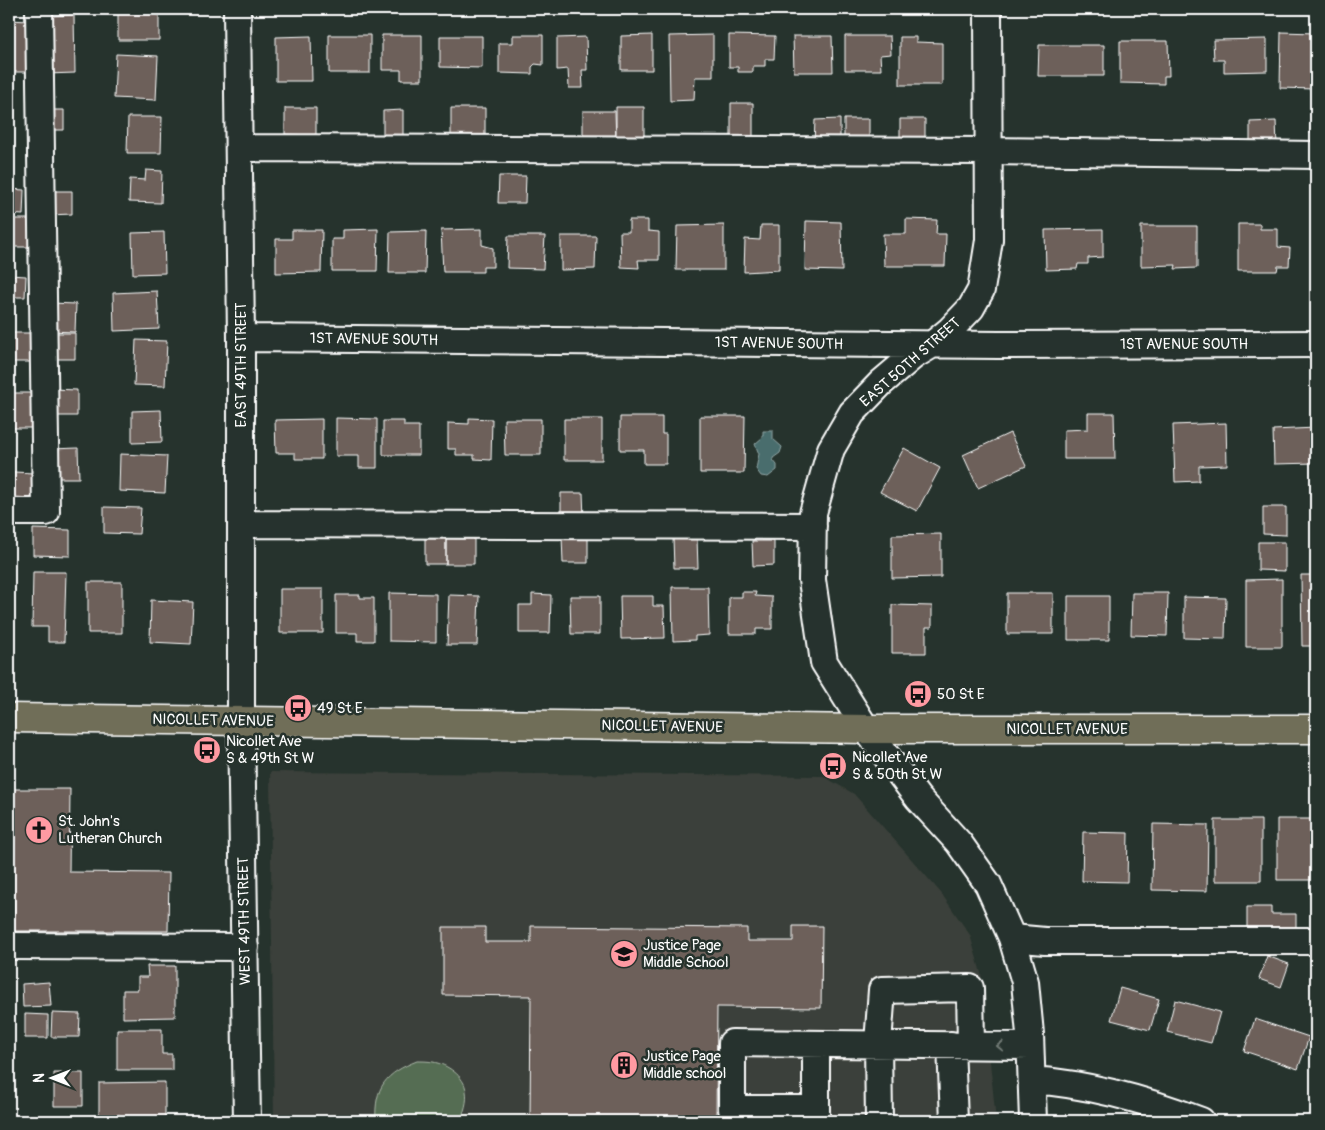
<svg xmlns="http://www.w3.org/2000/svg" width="1325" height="1130" font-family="Pangolin,sans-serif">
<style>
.built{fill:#3b403a}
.green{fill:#546d52;stroke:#aab6a8}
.water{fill:#496d6d;stroke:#92a7a7}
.building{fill:#6d605a;stroke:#fff}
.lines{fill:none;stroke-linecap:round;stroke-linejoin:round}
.minor-casing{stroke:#fff;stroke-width:30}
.major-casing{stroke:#fff;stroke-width:31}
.minor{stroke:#26332d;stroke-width:26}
.major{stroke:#706e59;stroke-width:28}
.oneway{stroke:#727a76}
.labels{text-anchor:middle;stroke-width:5;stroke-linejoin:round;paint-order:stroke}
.street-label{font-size:15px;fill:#fff;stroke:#26332d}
.poi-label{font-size:15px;fill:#fff;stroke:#26332d;text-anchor:start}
</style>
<rect width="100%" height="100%" fill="#26332d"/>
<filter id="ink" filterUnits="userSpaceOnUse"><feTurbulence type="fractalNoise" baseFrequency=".02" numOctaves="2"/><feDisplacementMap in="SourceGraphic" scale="10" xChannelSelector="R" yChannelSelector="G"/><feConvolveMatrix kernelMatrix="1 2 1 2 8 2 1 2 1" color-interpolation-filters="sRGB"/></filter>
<g filter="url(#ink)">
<!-- built -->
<path class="built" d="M270 772 823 776 854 794 941 893 970 935 981 973 996 1121H274Z"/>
<!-- green -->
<path class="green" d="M417 1061C422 1061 428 1061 433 1062 446 1064 465 1076 466 1091 468 1101 464 1112 460 1121H376C374 1087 386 1073 417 1061Z"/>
<!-- water -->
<path class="water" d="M763 431H773V439L782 447 780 453 773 458V460L777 465V470L768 477 761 476 756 469 759 454 755 444 763 437Z"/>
<!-- building -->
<path class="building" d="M118 9H159V40H118Z
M74 15 75 73 47 74 46 16Z
M9 20 29 21 28 72H9Z
M1281 32 1315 33 1314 89 1280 88Z
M329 35H370V73H329Z
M382 35H422V80H401V70H382Z
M513 35H543V65L535 64 532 67V74L499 73V43H513Z
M652 35V70H621V36Z
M713 35V77H695L694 100 670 101 669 36Z
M729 35 775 36 774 59H765V66H753V72H738V67H729Z
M311 36 312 81H276V37Z
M440 36H482V68L440 67Z
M793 36H832L833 72H794Z
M845 36H890L891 54 880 55 881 70H845Z
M586 37 587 70H582L583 88H569L568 69 557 70V38Z
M900 37H916V42L942 43V85H900Z
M1267 39V71L1224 72V60H1214L1213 40Z
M1120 41H1168L1169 76H1164V84L1120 83Z
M1039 45H1104V76H1038Z
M116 54 158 56 156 100 114 98Z
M731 103H753V142H731Z
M616 107H644V144L616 143Z
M285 108H316V135L285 134Z
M451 108H485V139L451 140Z
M1311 108H1316V133H1310Z
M49 110H64V130H48Z
M403 110V138L383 139V111Z
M583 111H615L616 143H583Z
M128 117H162L161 153H127Z
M840 119V145H814L815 120Z
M844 119H869V144H844Z
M900 119H925V145H900Z
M1276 121 1277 145H1250V122Z
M146 170 162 171 161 203 129 202 130 179 145 180Z
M499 176H526L525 203H498Z
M9 189 24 190 23 215 9 214Z
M49 191H72V214L49 215Z
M9 219H29L30 247H9Z
M906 219 937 220 936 234H946L945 266H884L883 234H906Z
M629 220H648V231L659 232V260H638L639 268 621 267 620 232H629Z
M806 221 841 222 842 271 805 270Z
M1238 224H1260V229H1278V247L1290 248 1289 266H1278L1277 271H1238Z
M724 225V270H676L677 226Z
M761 225H779V270L744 272 745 239 760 240Z
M1141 226H1197V268L1175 269 1176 265 1141 266Z
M378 229 377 271H332V239H343V230Z
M482 229V245L493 248V267H483V272H443L441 230Z
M1103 229V257L1088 258V264H1078L1077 269 1046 270 1045 230Z
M292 230H322L321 272 276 273V239H292Z
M426 231 425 273H389L390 232Z
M164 232 165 273 133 274 132 233Z
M508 236H545L543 269 507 268Z
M561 236H596L595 269 561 270Z
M9 275 26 276 25 297H9Z
M157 291 159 329 114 331 113 293Z
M50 303 76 304 75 332 49 331Z
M9 333H33V362H9Z
M50 333H75V359H50Z
M136 340 167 341 165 386 134 385Z
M52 389 77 390V416H51Z
M12 393H33V428H11Z
M161 410 162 442 132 443V411Z
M1088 413H1114L1115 459H1064V430L1088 429Z
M700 416H745L744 473H700Z
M620 417H662V434H666V464H644V450H620Z
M336 418 377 419V468H359V456H336Z
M469 418 492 419 491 460 474 459V455H456V449H448V423L469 424Z
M322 419V459H295V453H276L275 420Z
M504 419H541V455H505Z
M564 419H602V460H564Z
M383 421H404V426H419V455H383Z
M1226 423 1227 465 1199 466V481L1175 482 1173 425Z
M1316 428V463L1274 464 1273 430Z
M1010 433 1026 466 978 488 963 455Z
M78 448 79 478H52L51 449Z
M904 448 940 468 917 511 880 492Z
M120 454 167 456 165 493 119 491Z
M14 472 33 473V498L13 497Z
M561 493H583L584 519H561Z
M104 507 141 508 139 534 104 533Z
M1263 507H1286V535L1263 534Z
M33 529 70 530V556L33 555Z
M941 534V577L892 578V535Z
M562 536H588V563H563Z
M425 537H446V564H425Z
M446 537H474V564H446Z
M673 538H697L698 568H674Z
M752 541H774V565L753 566Z
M1258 542H1285V571L1258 570Z
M33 572H66L64 642H48V627H32Z
M1301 575H1316V646H1302Z
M1282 579V647H1246V580Z
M88 582H122V633H88Z
M672 587H708L709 635 695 636V640L673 641Z
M280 589H323V633H280Z
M742 592H756L755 596 772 597V629H756V634H729V597H742Z
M389 593 436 594V642L389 641Z
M1007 593H1053V634H1007Z
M1132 593H1168L1167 636 1131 635Z
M532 594 551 595 550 633H519V605H532Z
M336 595H360V598H374V641H357V633H336Z
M449 595 479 596 477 645H447Z
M570 596H600V634H571Z
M620 596H653V606H664L665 638 621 639Z
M1068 596H1109V640H1068Z
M1184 597 1226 598 1225 639 1184 638Z
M151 600 193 602 191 644 150 642Z
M892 605 932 606V627H926V653H892Z
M9 789H70L69 872 169 873 168 931H14V892H9Z
M1277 819H1316V880H1277Z
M1215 820H1261V881H1215Z
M1153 824 1208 825 1207 891 1152 890Z
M1083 832 1128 833 1127 882 1082 881Z
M1247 907H1271V914H1296V938L1247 937Z
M531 926 747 928V941H793V926H822L821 1008 717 1007 716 1121H530L531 996 443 995V927H485V942H531Z
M1267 956 1289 964 1281 987 1259 979Z
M147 966H175V1017L123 1018V990H138V977H148Z
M49 982 51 1006 23 1007 22 984Z
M1120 988 1159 999 1150 1030 1111 1020Z
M1175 1000 1220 1012 1211 1043 1167 1032Z
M52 1013 80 1014 79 1037H51Z
M25 1014 48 1015V1038H25Z
M1255 1019 1309 1037 1298 1069 1244 1051Z
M117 1029H162V1054H172V1070H117Z
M54 1073H83V1106H54Z
M165 1082V1121H120V1115L99 1116V1083Z"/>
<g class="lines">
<!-- minor casing -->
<g class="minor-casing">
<path id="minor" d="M237 9 241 338V720L247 1121
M988 9 989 240 981 290 971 308 950 330 933 344 913 356 881 383 852 413 831 449 813 513 812 580 824 662 866 729 918 798 959 843 988 884 1012 938 1025 982 1030 1034 1033 1121
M239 148 989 151 1316 155
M241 338 999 345 1316 344
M9 512H46L39 9
M241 524 813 526
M1012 938 1045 941H1316
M9 946 245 947
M816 1044V1109
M951 1045 954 1121
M1032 1080C1090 1084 1146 1100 1201 1121
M816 1121V1109H732V1043L1030 1046
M879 1121 878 1043 882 990 970 988 971 1045"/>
</g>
<!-- major casing -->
<g class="major-casing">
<path id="major" d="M9 718 866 729H1316"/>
</g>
<!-- minor -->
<use href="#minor" class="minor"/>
<!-- major -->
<use href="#major" class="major"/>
</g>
<!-- one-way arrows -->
<defs><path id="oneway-chevron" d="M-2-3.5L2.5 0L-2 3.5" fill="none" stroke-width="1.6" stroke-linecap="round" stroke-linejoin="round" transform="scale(1.25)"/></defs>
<use class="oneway" href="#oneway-chevron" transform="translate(1000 1046) rotate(-179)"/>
</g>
<!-- icons -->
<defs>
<g id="bus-disc" transform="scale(1.4375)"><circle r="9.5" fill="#ff9aa2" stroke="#26332d"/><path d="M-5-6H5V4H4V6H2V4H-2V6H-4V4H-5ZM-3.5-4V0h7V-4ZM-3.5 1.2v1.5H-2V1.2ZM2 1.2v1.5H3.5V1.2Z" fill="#111"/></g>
<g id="church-disc" transform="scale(1.4375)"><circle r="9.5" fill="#ff9aa2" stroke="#26332d"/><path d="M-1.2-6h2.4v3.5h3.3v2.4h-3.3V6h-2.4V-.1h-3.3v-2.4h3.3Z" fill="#111"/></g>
<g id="school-disc" transform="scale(1.4375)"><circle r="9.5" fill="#ff9aa2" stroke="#26332d"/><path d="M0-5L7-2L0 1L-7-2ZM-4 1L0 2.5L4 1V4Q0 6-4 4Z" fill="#111"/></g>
<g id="building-disc" transform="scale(1.4375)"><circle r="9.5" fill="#ff9aa2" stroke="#26332d"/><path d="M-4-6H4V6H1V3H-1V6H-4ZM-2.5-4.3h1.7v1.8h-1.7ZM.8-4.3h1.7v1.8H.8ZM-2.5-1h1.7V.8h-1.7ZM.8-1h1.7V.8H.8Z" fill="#111"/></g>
</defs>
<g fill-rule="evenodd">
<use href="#bus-disc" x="918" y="694"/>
<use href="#bus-disc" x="298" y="708"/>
<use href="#bus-disc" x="207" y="750"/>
<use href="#bus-disc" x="833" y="766"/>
<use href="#church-disc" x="39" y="830"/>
<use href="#school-disc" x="624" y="954"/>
<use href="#building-disc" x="624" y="1065"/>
</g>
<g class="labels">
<!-- street labels -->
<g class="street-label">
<text transform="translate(374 339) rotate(1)" y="5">1ST AVENUE SOUTH</text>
<text transform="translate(779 343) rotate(1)" y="5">1ST AVENUE SOUTH</text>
<text x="1184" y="349">1ST AVENUE SOUTH</text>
<text transform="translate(910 362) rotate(-41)" y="5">EAST 50TH STREET</text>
<text transform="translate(241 365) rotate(-90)" y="5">EAST 49TH STREET</text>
<text transform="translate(213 720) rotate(1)" y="5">NICOLLET AVENUE</text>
<text transform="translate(662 726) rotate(1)" y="5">NICOLLET AVENUE</text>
<text x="1067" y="734">NICOLLET AVENUE</text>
<text transform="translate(244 921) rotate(-91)" y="5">WEST 49TH STREET</text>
</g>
<!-- poi labels -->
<g class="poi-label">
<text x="937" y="699">50 St E</text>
<text x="317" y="713">49 St E</text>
<text x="226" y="746">Nicollet Ave<tspan x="226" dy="17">S &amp; 49th St W</tspan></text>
<text x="852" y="762">Nicollet Ave<tspan x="852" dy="17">S &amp; 50th St W</tspan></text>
<text x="58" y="826">St. John's<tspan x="58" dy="17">Lutheran Church</tspan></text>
<text x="643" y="950">Justice Page<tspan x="643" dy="17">Middle School</tspan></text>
<text x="643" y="1061">Justice Page<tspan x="643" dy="17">Middle school</tspan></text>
</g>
</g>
<!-- margin -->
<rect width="1325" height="1130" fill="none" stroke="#26332d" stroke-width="30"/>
<rect x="15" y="15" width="1295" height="1100" fill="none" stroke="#fff" stroke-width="2" filter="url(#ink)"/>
<!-- north arrow -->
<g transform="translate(52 1078) rotate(270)" stroke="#26332d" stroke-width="4" paint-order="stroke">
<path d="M0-4L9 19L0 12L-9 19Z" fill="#ffffff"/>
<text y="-8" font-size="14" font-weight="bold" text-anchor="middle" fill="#ffffff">N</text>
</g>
</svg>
